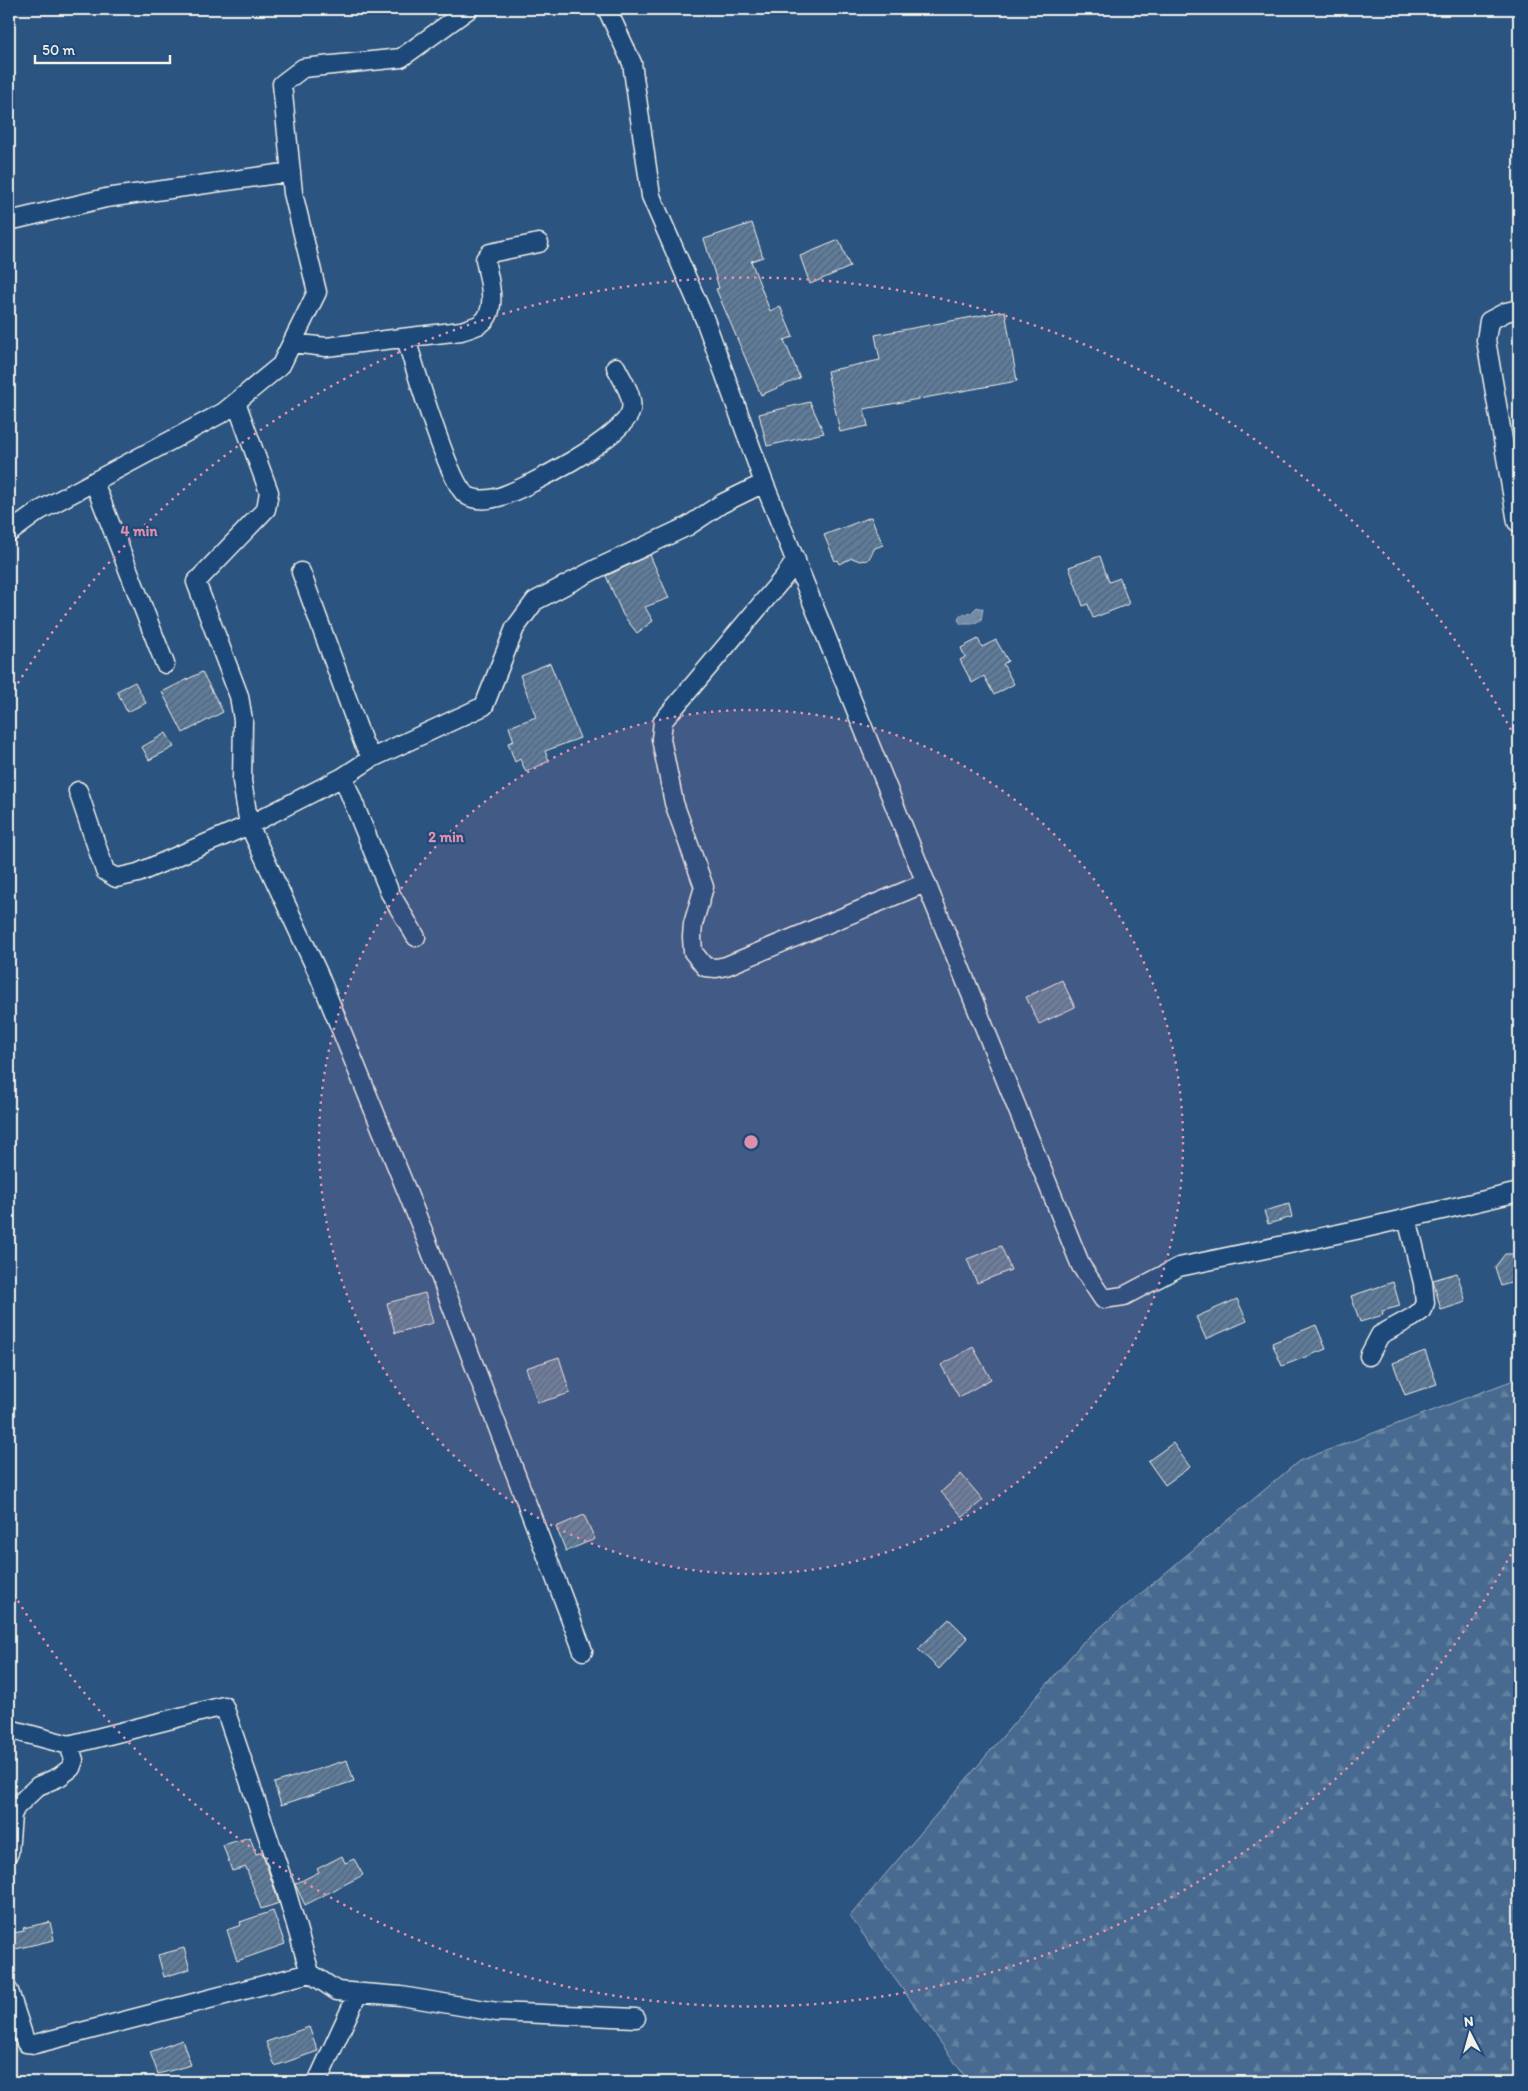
<svg xmlns="http://www.w3.org/2000/svg" width="1528" height="2091" font-family="Itim,sans-serif">
<style>
.forest{fill:url(#forest-firs);stroke:#9eaebc}
.water{fill:url(#water-ripples);stroke:#a7b4c0}
.building{fill:url(#building-hatch);stroke:#f4f1e8}
.lines{fill:none;stroke-linecap:round;stroke-linejoin:round}
.street-casing{stroke:#f4f1e8;stroke-width:21}
.street{stroke:#1f4a7a;stroke-width:18}
.ring{fill:none;stroke:#de8fa9;stroke-width:2.5;stroke-dasharray:2.5 5}
.centre{fill:#de8fa9;stroke:#1f4a7a;stroke-width:2.5}
.ring-label{font-size:15px;text-anchor:middle;font-weight:bold;fill:#de8fa9;stroke:#1f4a7a;stroke-width:4.5;stroke-linejoin:round;paint-order:stroke}
</style>
<defs>
<pattern id="forest-firs" width="22" height="20" patternUnits="userSpaceOnUse" patternTransform="scale(1.25)"><rect width="22" height="20" fill="#496b90"/><path d="M5 1l3.5 6h-7zM16 11l3.5 6h-7z" fill="#6481a0"/></pattern>
<pattern id="water-ripples" width="26" height="14" patternUnits="userSpaceOnUse" patternTransform="scale(1.25)"><rect width="26" height="14" fill="#738ca6"/><path d="M2 4q2-2 4 0t4 0M15 11q2-2 4 0t4 0" fill="none" stroke="#647484"/></pattern>
<pattern id="building-hatch" width="6" height="6" patternUnits="userSpaceOnUse" patternTransform="scale(1.25)"><rect width="6" height="6" fill="#5e7b9a"/><path d="M-1 1l2-2M0 6l6-6M5 7l2-2" fill="none" stroke="#556474"/></pattern>
</defs>
<rect width="100%" height="100%" fill="#2c5481"/>
<filter id="ink" filterUnits="userSpaceOnUse"><feTurbulence type="fractalNoise" baseFrequency=".02" numOctaves="2"/><feDisplacementMap in="SourceGraphic" scale="10" xChannelSelector="R" yChannelSelector="G"/><feConvolveMatrix kernelMatrix="1 2 1 2 8 2 1 2 1" color-interpolation-filters="sRGB"/></filter>
<g filter="url(#ink)">
<!-- forest -->
<path class="forest" d="M1519 1378V2082H969L850 1916 1083 1642 1299 1461Z"/>
<!-- water -->
<path class="water" d="M977 607 983 609 981 620 973 624H961L958 620 960 615 971 613Z"/>
<!-- building -->
<path class="building" d="M752 223 763 257 751 261 770 311 780 306 793 337 784 340 800 378 761 395 716 289 719 288 704 239Z
M839 240 850 267 810 284 800 256Z
M1005 311 1017 381 864 409 868 426 840 432 827 371 880 360 875 335Z
M810 402 824 433 767 446 759 414Z
M871 517 883 545 875 548 868 560 860 561 852 558 839 564 838 560 835 561 824 535Z
M650 555 669 598 645 607 653 621 637 633 623 615 606 576Z
M1100 556 1109 582 1120 578 1129 604 1093 618 1088 604 1083 606 1069 567Z
M978 639 982 647 996 640 1008 661 1003 664 1014 684 994 695 984 676 972 683 960 660 965 657 961 648Z
M550 663 580 738 545 751 549 761 526 772 520 759 515 762 508 743 514 741 509 727 536 717 520 675Z
M202 672 223 712 183 733 162 692Z
M135 682 146 703 127 712 117 691Z
M166 733 174 747 149 760 142 747Z
M1062 980 1075 1007 1039 1024 1026 997Z
M1289 1204 1292 1217 1268 1224 1264 1211Z
M1001 1246 1011 1270 977 1283 967 1259Z
M1505 1254H1512L1516 1258 1519 1267V1280L1501 1286 1495 1267Z
M1457 1273 1466 1302 1441 1310 1433 1280Z
M1393 1282 1400 1306 1382 1311 1383 1315 1360 1322 1351 1296Z
M425 1293 433 1323 395 1333 387 1303Z
M1237 1299 1247 1321 1206 1339 1196 1317Z
M1316 1325 1326 1349 1282 1366 1272 1343Z
M973 1347 991 1379 959 1397 941 1365Z
M1425 1351 1437 1384 1405 1395 1393 1363Z
M559 1357 570 1393 538 1403 526 1368Z
M1173 1443 1190 1467 1165 1485 1148 1461Z
M961 1474 983 1500 963 1517 941 1492Z
M584 1515 595 1539 566 1551 556 1527Z
M949 1619 968 1638 939 1669 918 1649Z
M347 1760 354 1781 281 1805 274 1783Z
M250 1837 256 1854 262 1852 279 1903 261 1909 246 1867 232 1871 223 1845Z
M342 1856 345 1863 354 1859 363 1875 305 1905 295 1884 319 1872 317 1869Z
M273 1911 285 1944 237 1961 227 1930 241 1925 240 1922Z
M50 1922 54 1940 11 1950 9 1934 24 1931 23 1928Z
M184 1948 190 1969 164 1977 158 1955Z
M309 2027 318 2051 275 2066 266 2042Z
M182 2040 191 2065 158 2074 150 2052Z"/>
<g class="lines">
<!-- street casing -->
<g class="street-casing">
<path id="street" d="M607 9 632 63 651 196 705 320 764 483 1081 1266 1103 1299 1124 1296 1179 1267 1361 1229 1519 1192
M9 221 106 198 291 172
M406 339C415 367 448 481 466 495 475 501 489 500 499 497 525 489 625 437 631 410 634 396 622 380 616 367
M292 343 326 347 461 331C467 329 475 327 480 324 500 312 488 277 485 259L490 253 539 243
M236 402 269 492 266 509 196 582 239 696 243 720 242 781 249 825 318 973 423 1231 583 1651
M94 482 165 664
M1517 522 1486 340 1489 321 1506 312 1519 309
M9 533 39 511 224 412 281 365 317 292 293 193 282 84 303 68 401 58 469 9
M796 560 785 576 663 721 661 739 674 803 704 887 693 924 692 937 693 952 705 967 716 968 726 966 925 883
M301 572 363 742 372 758
M343 777 390 893 416 937
M78 791 105 871 116 878 138 873 249 825 343 777 372 758 484 706 515 628 535 601 596 569 688 526 721 504 764 483
M1369 1356 1380 1335 1413 1317 1421 1311 1425 1303 1423 1283 1407 1218
M9 1729 69 1745 224 1706 285 1887 310 1973 337 1991 401 1996 497 2012 636 2018
M9 1853 12 1815 16 1807 38 1786 59 1777 71 1768 74 1760 69 1745
M9 1991 24 2038 26 2043 35 2044 310 1973
M317 2082 358 1993"/>
</g>
<!-- street -->
<use href="#street" class="street"/>
</g>
</g>
<!-- distance rings -->
<circle cx="751" cy="1142" r="432" fill="#de8fa9" fill-opacity=".12"/>
<g class="ring">
<circle cx="751" cy="1142" r="432"/>
<path d="M1518 1541A865 865 0 0 1 10 1588M10 696A865 865 0 0 1 1518 743"/>
</g>
<circle cx="751" cy="1142" r="8" class="centre"/>
<g class="ring-label">
<text x="139" y="536">4 min</text>
<text x="446" y="842">2 min</text>
</g>
<!-- margin -->
<rect width="1528" height="2091" fill="none" stroke="#1f4a7a" stroke-width="30"/>
<rect x="15" y="15" width="1498" height="2061" fill="none" stroke="#f4f1e8" stroke-width="2" filter="url(#ink)"/>
<!-- north arrow -->
<g transform="translate(1470 2034) rotate(354)" stroke="#1f4a7a" stroke-width="4" paint-order="stroke">
<path d="M0-4L9 19L0 12L-9 19Z" fill="#f4f1e8"/>
<text y="-8" font-size="14" font-weight="bold" text-anchor="middle" fill="#f4f1e8">N</text>
</g>
<!-- scale -->
<path d="M35 55v8h135v-8" fill="none" stroke="#f4f1e8" stroke-width="2.5"/>
<text x="42" y="55" font-size="15" fill="#f4f1e8" stroke="#1f4a7a" stroke-width="4" paint-order="stroke">50 m</text>
</svg>
